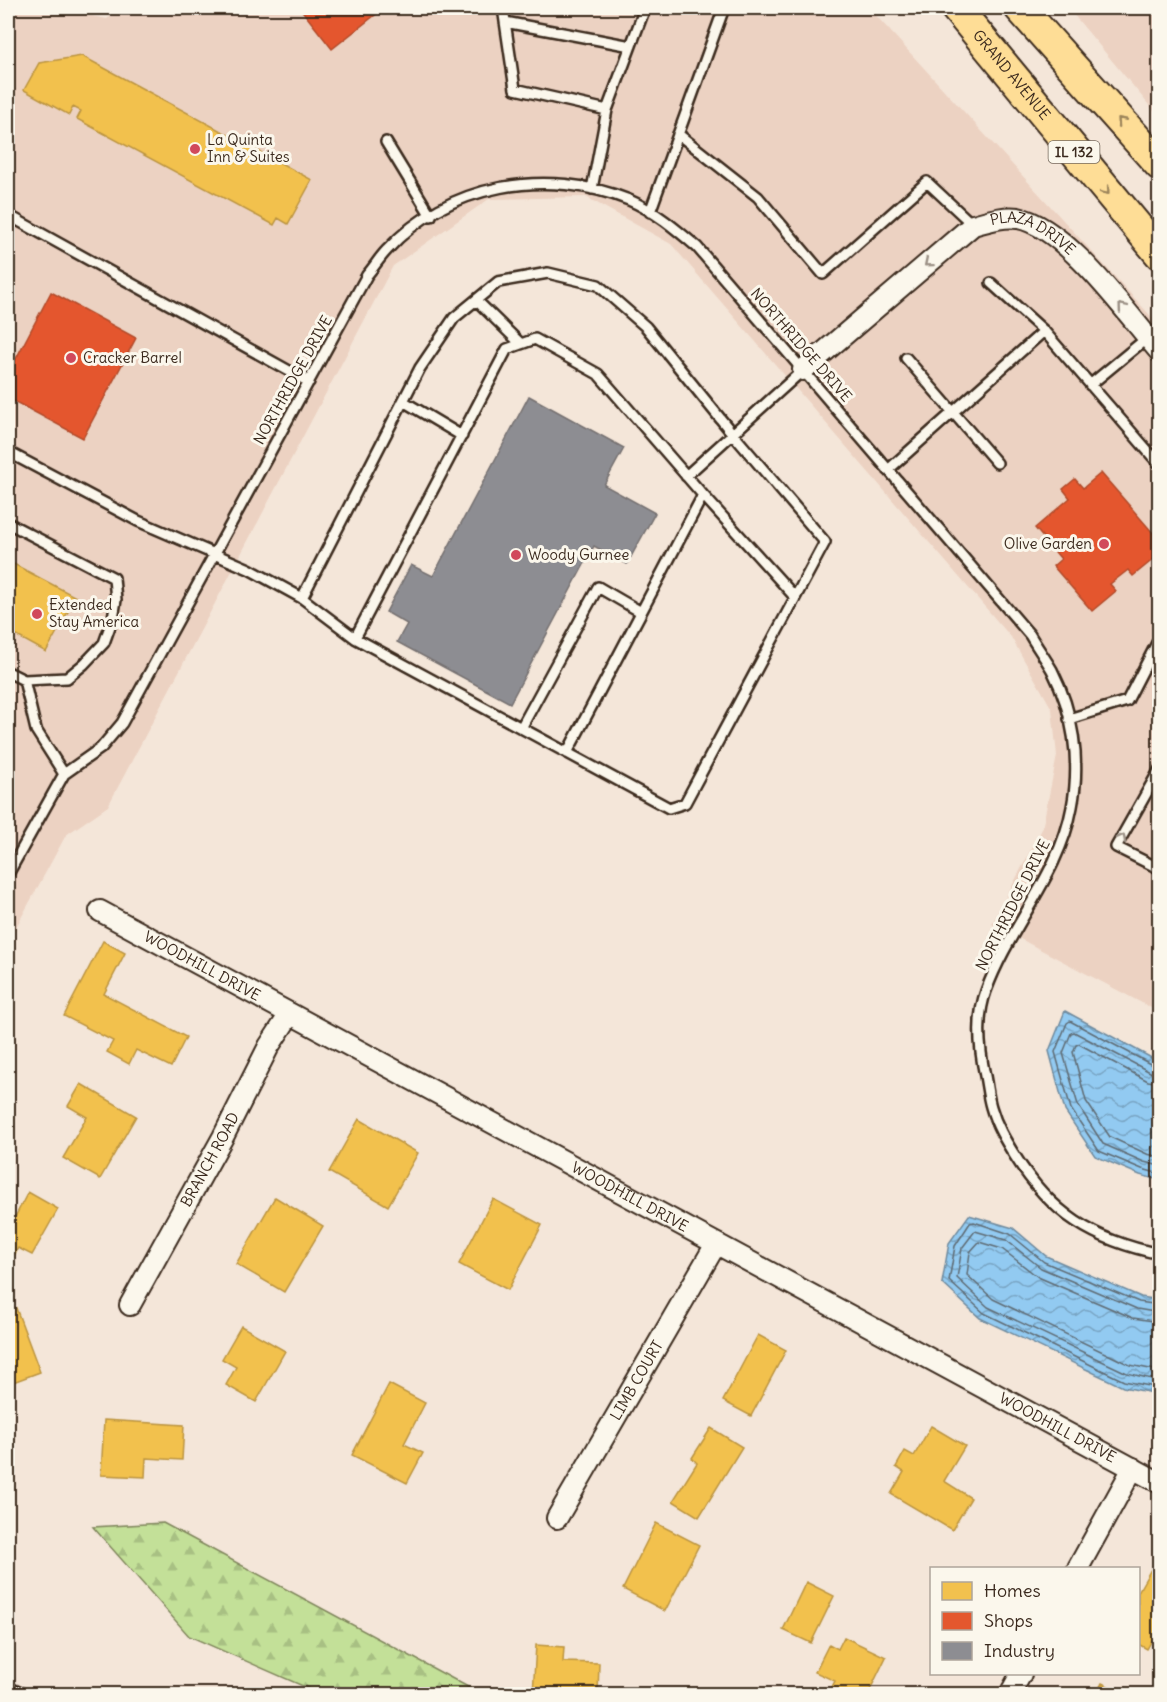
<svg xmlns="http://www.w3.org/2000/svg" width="1167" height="1702" viewBox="0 0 1167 1702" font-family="Delius,sans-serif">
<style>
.built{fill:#ecd2c2}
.forest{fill:url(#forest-firs);stroke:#7f855b;stroke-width:1.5}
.water{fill:url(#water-waves);stroke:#6f8a9d;stroke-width:1.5}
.homes{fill:#f2c14e;stroke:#bb9440;stroke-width:1.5}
.shops{fill:#e4572e;stroke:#b14a29;stroke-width:1.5}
.industry{fill:#8d8d92;stroke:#746f6f;stroke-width:1.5}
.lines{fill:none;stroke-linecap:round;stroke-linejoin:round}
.shore{stroke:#5e6a72;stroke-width:1.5}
.service-casing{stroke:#3b2a1e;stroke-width:14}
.minor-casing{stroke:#3b2a1e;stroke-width:24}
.primary-casing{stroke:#3b2a1e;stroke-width:34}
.service{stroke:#fbf7ec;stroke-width:9}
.minor{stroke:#fbf7ec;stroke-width:20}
.primary{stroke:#fedd96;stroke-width:30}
.oneway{stroke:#9c845a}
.oneway2{stroke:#9b9085}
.poi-dot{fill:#d1495b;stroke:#fbf7ec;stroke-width:2}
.labels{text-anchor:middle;stroke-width:6;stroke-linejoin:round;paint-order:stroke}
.shield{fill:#fbf7ec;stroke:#75685c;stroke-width:1.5}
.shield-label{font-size:14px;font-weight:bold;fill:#3b2a1e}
.street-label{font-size:15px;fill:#3b2a1e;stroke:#fbf7ec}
.poi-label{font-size:15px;fill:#3b2a1e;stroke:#fbf7ec;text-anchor:start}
</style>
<defs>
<pattern id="forest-firs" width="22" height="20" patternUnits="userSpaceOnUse" patternTransform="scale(1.5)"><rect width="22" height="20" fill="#c3e098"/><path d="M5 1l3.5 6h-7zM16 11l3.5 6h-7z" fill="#a8c083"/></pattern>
<pattern id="water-waves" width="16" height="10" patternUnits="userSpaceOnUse" patternTransform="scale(1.5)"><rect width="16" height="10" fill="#92caf1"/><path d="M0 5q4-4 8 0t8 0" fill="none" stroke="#78a4c3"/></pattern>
</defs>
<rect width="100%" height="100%" fill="#f4e6d9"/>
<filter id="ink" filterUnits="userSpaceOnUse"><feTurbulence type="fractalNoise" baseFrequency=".0167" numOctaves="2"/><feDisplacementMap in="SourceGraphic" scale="12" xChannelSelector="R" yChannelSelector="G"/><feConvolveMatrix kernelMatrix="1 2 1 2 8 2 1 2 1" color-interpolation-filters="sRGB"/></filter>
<g filter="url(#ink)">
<path class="built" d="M8 8H52L107 19 122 8H869L1159 325V1012L992 924 1042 829 1057 756 1052 709 1011 637 671 244 586 197 489 199 393 266 108 806 66 835 8 942Z
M1068 8H1159V117Z"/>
<path class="forest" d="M163 1523 481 1694H321L189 1636 93 1527Z"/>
<path class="water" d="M1065 1011 1159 1062V1180L1140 1175 1095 1156 1065 1111 1049 1051Z
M969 1215 1013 1228 1046 1256 1141 1297 1159 1300V1394L1123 1387 980 1318 942 1283 949 1243Z"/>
<path class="homes" d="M82 56 312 180 288 224 278 218 274 225 77 119 81 111 73 107 69 115 24 90 39 63Z
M8 561 76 597 46 652 8 631Z
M103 941 125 953 104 994 186 1037 171 1067 136 1050 129 1064 107 1052 113 1041 64 1016Z
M81 1084 136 1116 100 1179 63 1158 87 1117 68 1106Z
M359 1119 418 1153 388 1206 329 1172Z
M28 1192 58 1209 32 1255 18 1248 8 1267V1213L15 1217Z
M275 1197 323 1226 284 1292 236 1264Z
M493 1199 542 1225 508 1290 459 1264Z
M16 1308 40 1372 8 1384V1311Z
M241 1326 285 1351 256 1402 226 1385 236 1367 222 1359Z
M758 1335 786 1350 751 1416 723 1401Z
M389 1384 425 1403 404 1444 423 1453 407 1483 352 1455Z
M104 1420 184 1425 182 1460 146 1458 145 1477 101 1475Z
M931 1426 965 1446 944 1481 971 1498 952 1530 891 1494 904 1472 896 1467 905 1451 914 1456Z
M711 1428 742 1447 699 1517 673 1501 697 1463 692 1458Z
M656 1523 699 1545 665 1611 623 1589Z
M1158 1557 1160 1626 1147 1649 1138 1644V1592Z
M806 1582 834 1596 811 1643 783 1630Z
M844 1637 886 1657 868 1694H828L835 1681 815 1672 829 1644 838 1649Z
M536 1645 564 1647 563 1662 599 1663 598 1694H533Z
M1102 1683 1123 1694H1096Z"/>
<path class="shops" d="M300 8H384L332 49Z
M51 292 136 338 83 438 8 398V374Z
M1101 473 1160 541V554L1133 576 1128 570 1110 584 1116 591 1092 611 1053 566 1061 559 1035 528 1070 498 1063 489 1075 479 1083 488Z"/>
<path class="industry" d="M529 396 624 448 604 485 655 513 627 564 594 546 510 703 397 642 407 624 386 612 411 565 433 576Z"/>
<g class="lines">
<path class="shore" d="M1160 1067 1154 1066 1070 1021 1067 1023 1055 1052 1071 1109 1099 1151 1142 1169 1160 1174
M1160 1074 1152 1073 1074 1032 1071 1033 1063 1053 1078 1105 1103 1144 1144 1162 1160 1166
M1160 1083 1148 1081 1079 1044 1076 1045 1073 1052 1086 1101 1110 1137 1147 1154 1160 1157
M1160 1305 1139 1302 1044 1262 1010 1234 974 1222 970 1223 955 1246 949 1281 984 1313 1124 1381 1160 1388
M1160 1313 1137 1309 1041 1268 1006 1240 975 1231 962 1248 957 1278 988 1307 1127 1373 1160 1381
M1160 1322 1133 1318 1038 1277 1002 1249 979 1242 970 1252 967 1275 993 1299 1130 1365 1160 1371"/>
<g class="service-casing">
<path id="service" d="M503 8 515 89 607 110
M505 22 631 46
M678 134 758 197 823 274 927 182 973 225
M386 142 431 216
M592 189 607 110 645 8
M650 212 724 8
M8 215 309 382
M991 283 1044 331 1160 465
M476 300 521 344
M906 358 997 463
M1090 385 1147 338
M403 401 462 436
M8 452 138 521 249 569 302 598 355 638 669 808 685 803 825 542 732 433 646 327 598 285 548 273 498 282 454 318 420 368 302 598
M888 470 1044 331
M686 476 803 370
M8 523 114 578 116 600 113 618 104 643 84 664 67 678 24 680 8 672
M355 638 507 349 535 339 598 374 703 495 795 597
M24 680 36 730 64 774
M1069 719 1127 701 1160 637
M521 728 598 587 641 612
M567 753 703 495
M1160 769 1116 847 1160 869
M8 874 64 774 101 748 122 723 367 275C374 267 380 257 387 250 448 183 548 167 629 200 655 211 676 229 697 247L1030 635C1037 647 1045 658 1052 670 1073 711 1081 761 1072 807 1060 874 1009 927 986 991 976 1018 979 1048 985 1076 987 1086 988 1097 991 1107 996 1125 1005 1140 1015 1156 1051 1214 1093 1240 1160 1254
M8 1687 23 1694"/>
</g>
<g class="minor-casing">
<g id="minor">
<path id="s1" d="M803 370 973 225C988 221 1003 216 1018 218 1066 227 1128 315 1160 352"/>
<path id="s2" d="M100 911 1160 1483"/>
<path id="s3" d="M130 1305 223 1137 269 1046 290 1014"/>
<path id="s4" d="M557 1518 716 1244"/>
<path d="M1078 1568 1133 1468"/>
<path d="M1010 1694 1021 1674"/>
</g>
</g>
<g class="primary-casing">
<g id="primary">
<path id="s5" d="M956 8 1160 254"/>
<path d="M1020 8 1160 165"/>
</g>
</g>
<use href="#service" class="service"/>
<use href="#minor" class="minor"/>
<use href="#primary" class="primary"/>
</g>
<defs><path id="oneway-chevron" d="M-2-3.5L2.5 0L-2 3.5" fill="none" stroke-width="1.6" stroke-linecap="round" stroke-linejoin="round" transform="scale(1.5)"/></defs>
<g class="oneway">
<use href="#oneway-chevron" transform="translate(1121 121) rotate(-132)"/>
<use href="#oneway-chevron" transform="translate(1106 191) rotate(50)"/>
</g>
<g class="oneway2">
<use href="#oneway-chevron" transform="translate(928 263) rotate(140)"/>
<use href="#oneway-chevron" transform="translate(1122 307) rotate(-130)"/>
<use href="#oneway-chevron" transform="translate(1122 838) rotate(-62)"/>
</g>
</g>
<g class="poi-dot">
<circle cx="195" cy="149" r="6"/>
<circle cx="71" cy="358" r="6"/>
<circle cx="1104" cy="544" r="6"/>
<circle cx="516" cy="555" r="6"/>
<circle cx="37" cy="614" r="6"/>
</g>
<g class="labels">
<rect class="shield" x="1048.5" y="141" width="51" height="22" rx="4.5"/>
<g class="shield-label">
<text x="1074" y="157">IL 132</text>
</g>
<g class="street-label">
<text dy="5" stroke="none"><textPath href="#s5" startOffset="87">GRAND AVENUE</textPath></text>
<text dy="5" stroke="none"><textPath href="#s1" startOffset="288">PLAZA DRIVE</textPath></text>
<text transform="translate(801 345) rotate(49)" y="5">NORTHRIDGE DRIVE</text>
<text transform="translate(293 380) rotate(-61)" y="5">NORTHRIDGE DRIVE</text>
<text transform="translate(1013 905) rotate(-63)" y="5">NORTHRIDGE DRIVE</text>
<text dy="5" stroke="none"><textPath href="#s2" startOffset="116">WOODHILL DRIVE</textPath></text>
<text dy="5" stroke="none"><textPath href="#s3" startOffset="166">BRANCH ROAD</textPath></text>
<text dy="5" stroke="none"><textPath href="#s2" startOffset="602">WOODHILL DRIVE</textPath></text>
<text dy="5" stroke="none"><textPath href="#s4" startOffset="159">LIMB COURT</textPath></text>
<text dy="5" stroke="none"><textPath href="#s2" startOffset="1088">WOODHILL DRIVE</textPath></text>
</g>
<g class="poi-label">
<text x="207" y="145">La Quinta<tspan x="207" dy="17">Inn &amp; Suites</tspan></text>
<text x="83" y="363">Cracker Barrel</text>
<text x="1092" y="549" text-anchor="end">Olive Garden</text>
<text x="528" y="560">Woody Gurnee</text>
<text x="49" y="610">Extended<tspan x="49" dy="17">Stay America</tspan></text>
</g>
</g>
<rect width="1167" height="1702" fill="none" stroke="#fbf7ec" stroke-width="30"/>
<rect x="15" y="15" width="1137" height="1672" fill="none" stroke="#3b2a1e" stroke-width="2" filter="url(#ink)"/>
<rect x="930" y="1567" width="210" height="108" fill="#fbf7ec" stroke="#aea59a" stroke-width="1.5"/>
<rect x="942" y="1582" width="30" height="18" fill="#f2c14e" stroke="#aea59a" stroke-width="1.5"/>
<text x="984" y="1597" font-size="18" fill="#3b2a1e">Homes</text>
<rect x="942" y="1612" width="30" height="18" fill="#e4572e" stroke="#aea59a" stroke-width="1.5"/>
<text x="984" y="1627" font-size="18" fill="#3b2a1e">Shops</text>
<rect x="942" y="1642" width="30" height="18" fill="#8d8d92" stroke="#aea59a" stroke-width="1.5"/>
<text x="984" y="1657" font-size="18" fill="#3b2a1e">Industry</text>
</svg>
